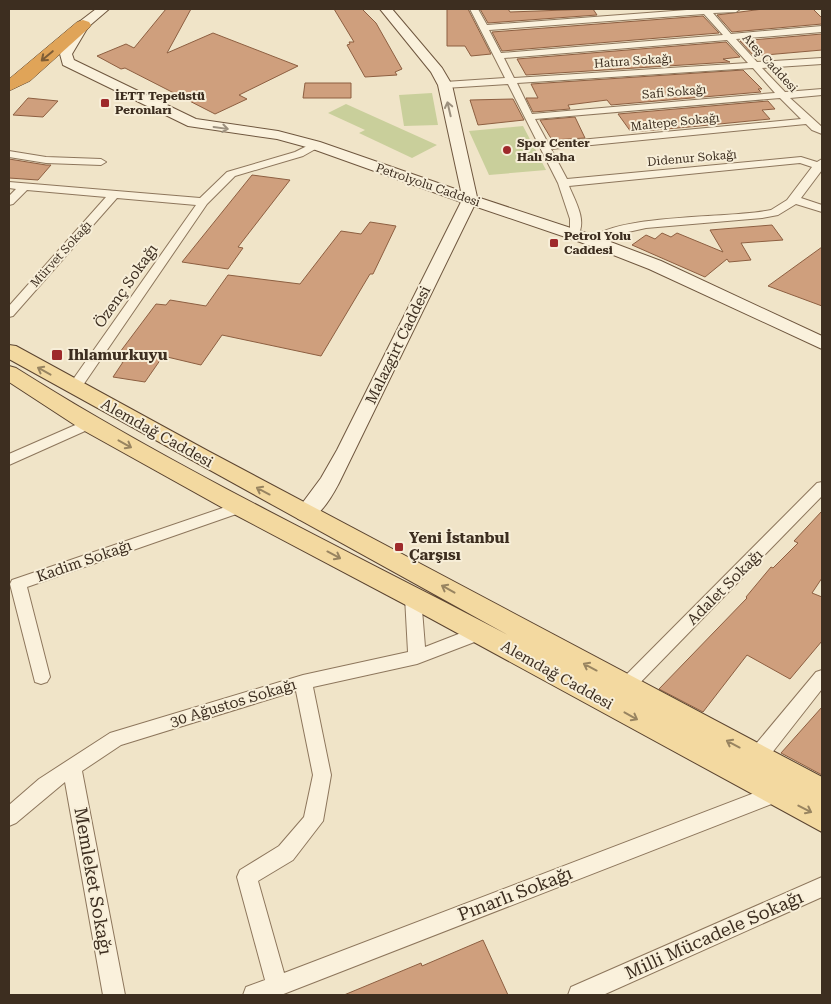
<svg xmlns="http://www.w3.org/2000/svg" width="831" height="1004" viewBox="0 0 831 1004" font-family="'Roboto Serif',serif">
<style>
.green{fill:#c9cf9b}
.building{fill:#cf9f7d;stroke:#8d5f41}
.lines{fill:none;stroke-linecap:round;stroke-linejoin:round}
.street-casing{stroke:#8d765c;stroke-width:2}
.secondary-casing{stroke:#6f573f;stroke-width:2}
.primary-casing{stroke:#5b4430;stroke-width:2}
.highway-casing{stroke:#5b4430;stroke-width:1}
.street{fill:#faf1dc;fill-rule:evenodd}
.secondary{fill:#faf1dc;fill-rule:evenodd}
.primary{fill:#f3d9a0;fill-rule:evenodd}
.highway{fill:#e0a458;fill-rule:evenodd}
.oneway{stroke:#7e5d36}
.oneway2{stroke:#9c907e}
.oneway3{stroke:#988460}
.poi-dot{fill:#9e2a2b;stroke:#f7eed8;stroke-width:2}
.labels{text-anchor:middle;stroke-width:4;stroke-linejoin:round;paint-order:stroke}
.far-street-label{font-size:12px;fill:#3d2e20;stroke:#f7eed8}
.far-poi-label{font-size:12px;font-weight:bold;fill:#3d2e20;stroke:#f7eed8;text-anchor:start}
.street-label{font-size:15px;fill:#3d2e20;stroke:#f7eed8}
.poi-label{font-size:15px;font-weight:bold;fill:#3d2e20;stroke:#f7eed8;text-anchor:start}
.near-street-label{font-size:18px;fill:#3d2e20;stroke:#f7eed8}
</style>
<rect width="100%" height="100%" fill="#f0e4c8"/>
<path class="green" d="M432 93 438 125 404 126 399 95Z
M346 104 437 145 412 158 359 133 365 130 328 113Z
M523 126 546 170 489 175 469 131Z"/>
<path class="building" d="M166 9H191L167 53 213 33 298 66 239 95 247 99 215 114 125 68 121 69 97 56 126 44 134 48Z
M334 9H362L376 23 402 69 395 72 397 75 365 77 347 45 350 44 349 42H354Z
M447 9H468L491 54 471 56 465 46H447Z
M480 9H508L510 12 593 9 597 15 488 23Z
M763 9H813L822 18V24L732 32 717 15Z
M703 16 719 33 502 51 492 32Z
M822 34V50L754 56 740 41Z
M726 42 740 57 723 59 730 62 526 75 517 59Z
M743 70 762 89H758L761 92 611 105 607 100 568 105 570 109 533 112 526 98H538L531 84Z
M305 83H351V98H303Z
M28 98 58 101 43 117 13 115Z
M513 99 524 120 478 125 470 100Z
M768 101 775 109 762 110 770 119 689 127 631 132 618 114Z
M575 117 585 138 552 140 540 120Z
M9 159 46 165H51L38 180 9 178Z
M252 175 290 180 238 247 243 248 228 269 182 262Z
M370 222 396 226 373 274H370L321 356 222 335 201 365 163 356 145 382 113 377 123 362 114 360 156 304 166 305 170 300 206 306 228 275 300 284 341 231 361 234Z
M772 225 783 240 741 243 751 260 729 262 727 259 705 277 632 245 646 235 655 239 662 233 671 237 677 233 723 252 710 230Z
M822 247V306L768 286Z
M822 511V578L812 593 822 597V641L790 679 747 655 703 712 659 689 747 598 746 597 771 567 773 568 798 543 794 541Z
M822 707V775L781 753Z
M483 940 508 995H344L421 963 422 966Z"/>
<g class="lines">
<g class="street-casing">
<path id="street" d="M470 9H478L487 25 700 9H740L736 12 713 13 731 34 822 26V32L736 39 757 62 822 58V64L762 68 785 92 822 89V95L790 98 822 127V134L812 130 806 124 551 149 567 179 801 157 817 162 822 159V170L801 198 822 205V212L796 204 778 215 762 218 646 228 619 234 594 244 588 241C614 213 731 219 771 210L787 200 812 167 800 163 569 186C575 201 587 220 578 235H570V219L558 183 508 84 445 88 440 85 445 82 505 78ZM704 14 723 35 501 53 489 30ZM727 40 748 63 514 78 504 58ZM753 68 775 93 532 114 517 83ZM780 98 801 119 548 143 535 119Z
M315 142 320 145 319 147 303 156 235 176 207 204 79 391 74 392 67 388 196 205 117 198 13 316 9 317V306L106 197 27 190 13 204 9 205V196L16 189 9 188V182L200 198 227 172 295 152Z
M9 151 46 157 101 159 106 162 101 165 46 163 9 157Z
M89 419 96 424 94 427 9 465V454Z
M822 482V496L632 691 626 693 620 691 617 686 620 681 817 483Z
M240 502 245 503 248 507 245 511 27 587 50 677 47 682 41 684 35 682 10 584 12 580Z
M413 591 419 593 421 597 425 647 479 626 485 628 487 633 485 638 417 664 313 687 331 775 323 821 293 860 258 881 284 973 775 785 782 788 784 794 782 800 281 995H243L246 987 265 980 237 877 240 870 279 846 304 817 313 775 296 691 121 745 82 771 125 995H103L65 782 16 823 9 826V805L39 779 110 733 303 675 408 652 405 597 407 593Z
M822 670V689L764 763 757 765 750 763 748 757 750 751 816 672Z
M822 877V897L603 995H568L571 987Z"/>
</g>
<g class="secondary-casing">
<path id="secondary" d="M96 9H109L88 27 72 54 74 60 196 119 278 131 320 142 461 191 438 85 431 72 380 9H392L442 68 452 85 477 197 592 235 661 261 822 336V349L649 269 580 242 474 206 339 483C331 498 317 524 298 519L295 513 321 478 337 450 461 202 310 148 277 139 188 126 63 65 60 54 79 22Z"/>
</g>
<g class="primary-casing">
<path id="primary" d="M9 345 16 346 208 451 822 777V832L404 604 232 513 81 429 9 382V366L16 368C174 468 343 548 508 635L9 359Z"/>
</g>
<g class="highway-casing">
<path id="highway" d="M83 20 89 22 91 25 89 28 30 81 9 91V79L77 22Z"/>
</g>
<use href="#street" class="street"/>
<use href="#secondary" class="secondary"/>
<use href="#primary" class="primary"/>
<use href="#highway" class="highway"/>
</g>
<defs><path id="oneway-shaft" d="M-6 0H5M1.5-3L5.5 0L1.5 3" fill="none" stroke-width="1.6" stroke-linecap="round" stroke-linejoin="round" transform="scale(1.25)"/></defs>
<use class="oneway" href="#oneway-shaft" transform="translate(47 56) rotate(140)"/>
<g class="oneway2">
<use href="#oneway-shaft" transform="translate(449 109) rotate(-103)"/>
<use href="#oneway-shaft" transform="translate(221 128) rotate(8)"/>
</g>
<g class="oneway3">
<use href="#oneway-shaft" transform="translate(44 371) rotate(-151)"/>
<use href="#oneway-shaft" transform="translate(125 444) rotate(29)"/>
<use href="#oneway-shaft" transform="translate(263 491) rotate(-152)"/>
<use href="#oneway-shaft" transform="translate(334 555) rotate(28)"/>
<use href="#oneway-shaft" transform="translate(448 589) rotate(-151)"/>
<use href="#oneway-shaft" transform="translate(590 667) rotate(-152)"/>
<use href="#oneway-shaft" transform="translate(631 716) rotate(29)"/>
<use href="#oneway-shaft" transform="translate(733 744) rotate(-152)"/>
<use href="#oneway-shaft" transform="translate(805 809) rotate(27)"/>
</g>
<g class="poi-dot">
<rect x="100" y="98" width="10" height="10" rx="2.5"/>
<circle cx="507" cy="150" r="5"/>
<rect x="549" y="238" width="10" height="10" rx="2.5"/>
<rect x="51" y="349" width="12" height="12" rx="2.5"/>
<rect x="394" y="542" width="10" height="10" rx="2.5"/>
</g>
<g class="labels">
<g class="far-street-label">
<text transform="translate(633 61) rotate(-4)" y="4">Hatıra Sokağı</text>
<text transform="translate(770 63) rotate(47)" y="4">Ateş Caddesi</text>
<text transform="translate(674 92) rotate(-5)" y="4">Safi Sokağı</text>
<text transform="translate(675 122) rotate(-6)" y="4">Maltepe Sokağı</text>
<text transform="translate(692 158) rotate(-5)" y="4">Didenur Sokağı</text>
<text transform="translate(428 185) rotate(19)" y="4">Petrolyolu Caddesi</text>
<text transform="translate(61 254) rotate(-48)" y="4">Mürvet Sokağı</text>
</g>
<g class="far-poi-label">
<text x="115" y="100">İETT Tepeüstü<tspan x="115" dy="14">Peronları</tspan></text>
<text x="517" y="147">Spor Center<tspan x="517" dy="14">Halı Saha</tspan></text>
<text x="564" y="240">Petrol Yolu<tspan x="564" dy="14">Caddesi</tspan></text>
</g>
<g class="street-label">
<text transform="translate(126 286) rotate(-55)" y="5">Özenç Sokağı</text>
<text transform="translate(398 345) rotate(-64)" y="5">Malazgirt Caddesi</text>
<text transform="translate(157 433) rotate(29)" y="5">Alemdağ Caddesi</text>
<text transform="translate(84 561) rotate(-19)" y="5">Kadim Sokağı</text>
<text transform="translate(725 587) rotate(-45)" y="5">Adalet Sokağı</text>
<text transform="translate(557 675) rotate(29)" y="5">Alemdağ Caddesi</text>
<text transform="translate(233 703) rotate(-17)" y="5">30 Ağustos Sokağı</text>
</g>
<g class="poi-label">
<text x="68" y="360">Ihlamurkuyu</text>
<text x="409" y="543">Yeni İstanbul<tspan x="409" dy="17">Çarşısı</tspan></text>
</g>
<g class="near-street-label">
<text transform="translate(93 881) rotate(80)" y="6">Memleket Sokağı</text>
<text transform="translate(515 894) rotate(-21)" y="6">Pınarlı Sokağı</text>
<text transform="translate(714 935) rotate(-24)" y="6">Milli Mücadele Sokağı</text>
</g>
</g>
<rect width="831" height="1004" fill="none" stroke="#3d2e20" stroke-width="20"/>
</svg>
